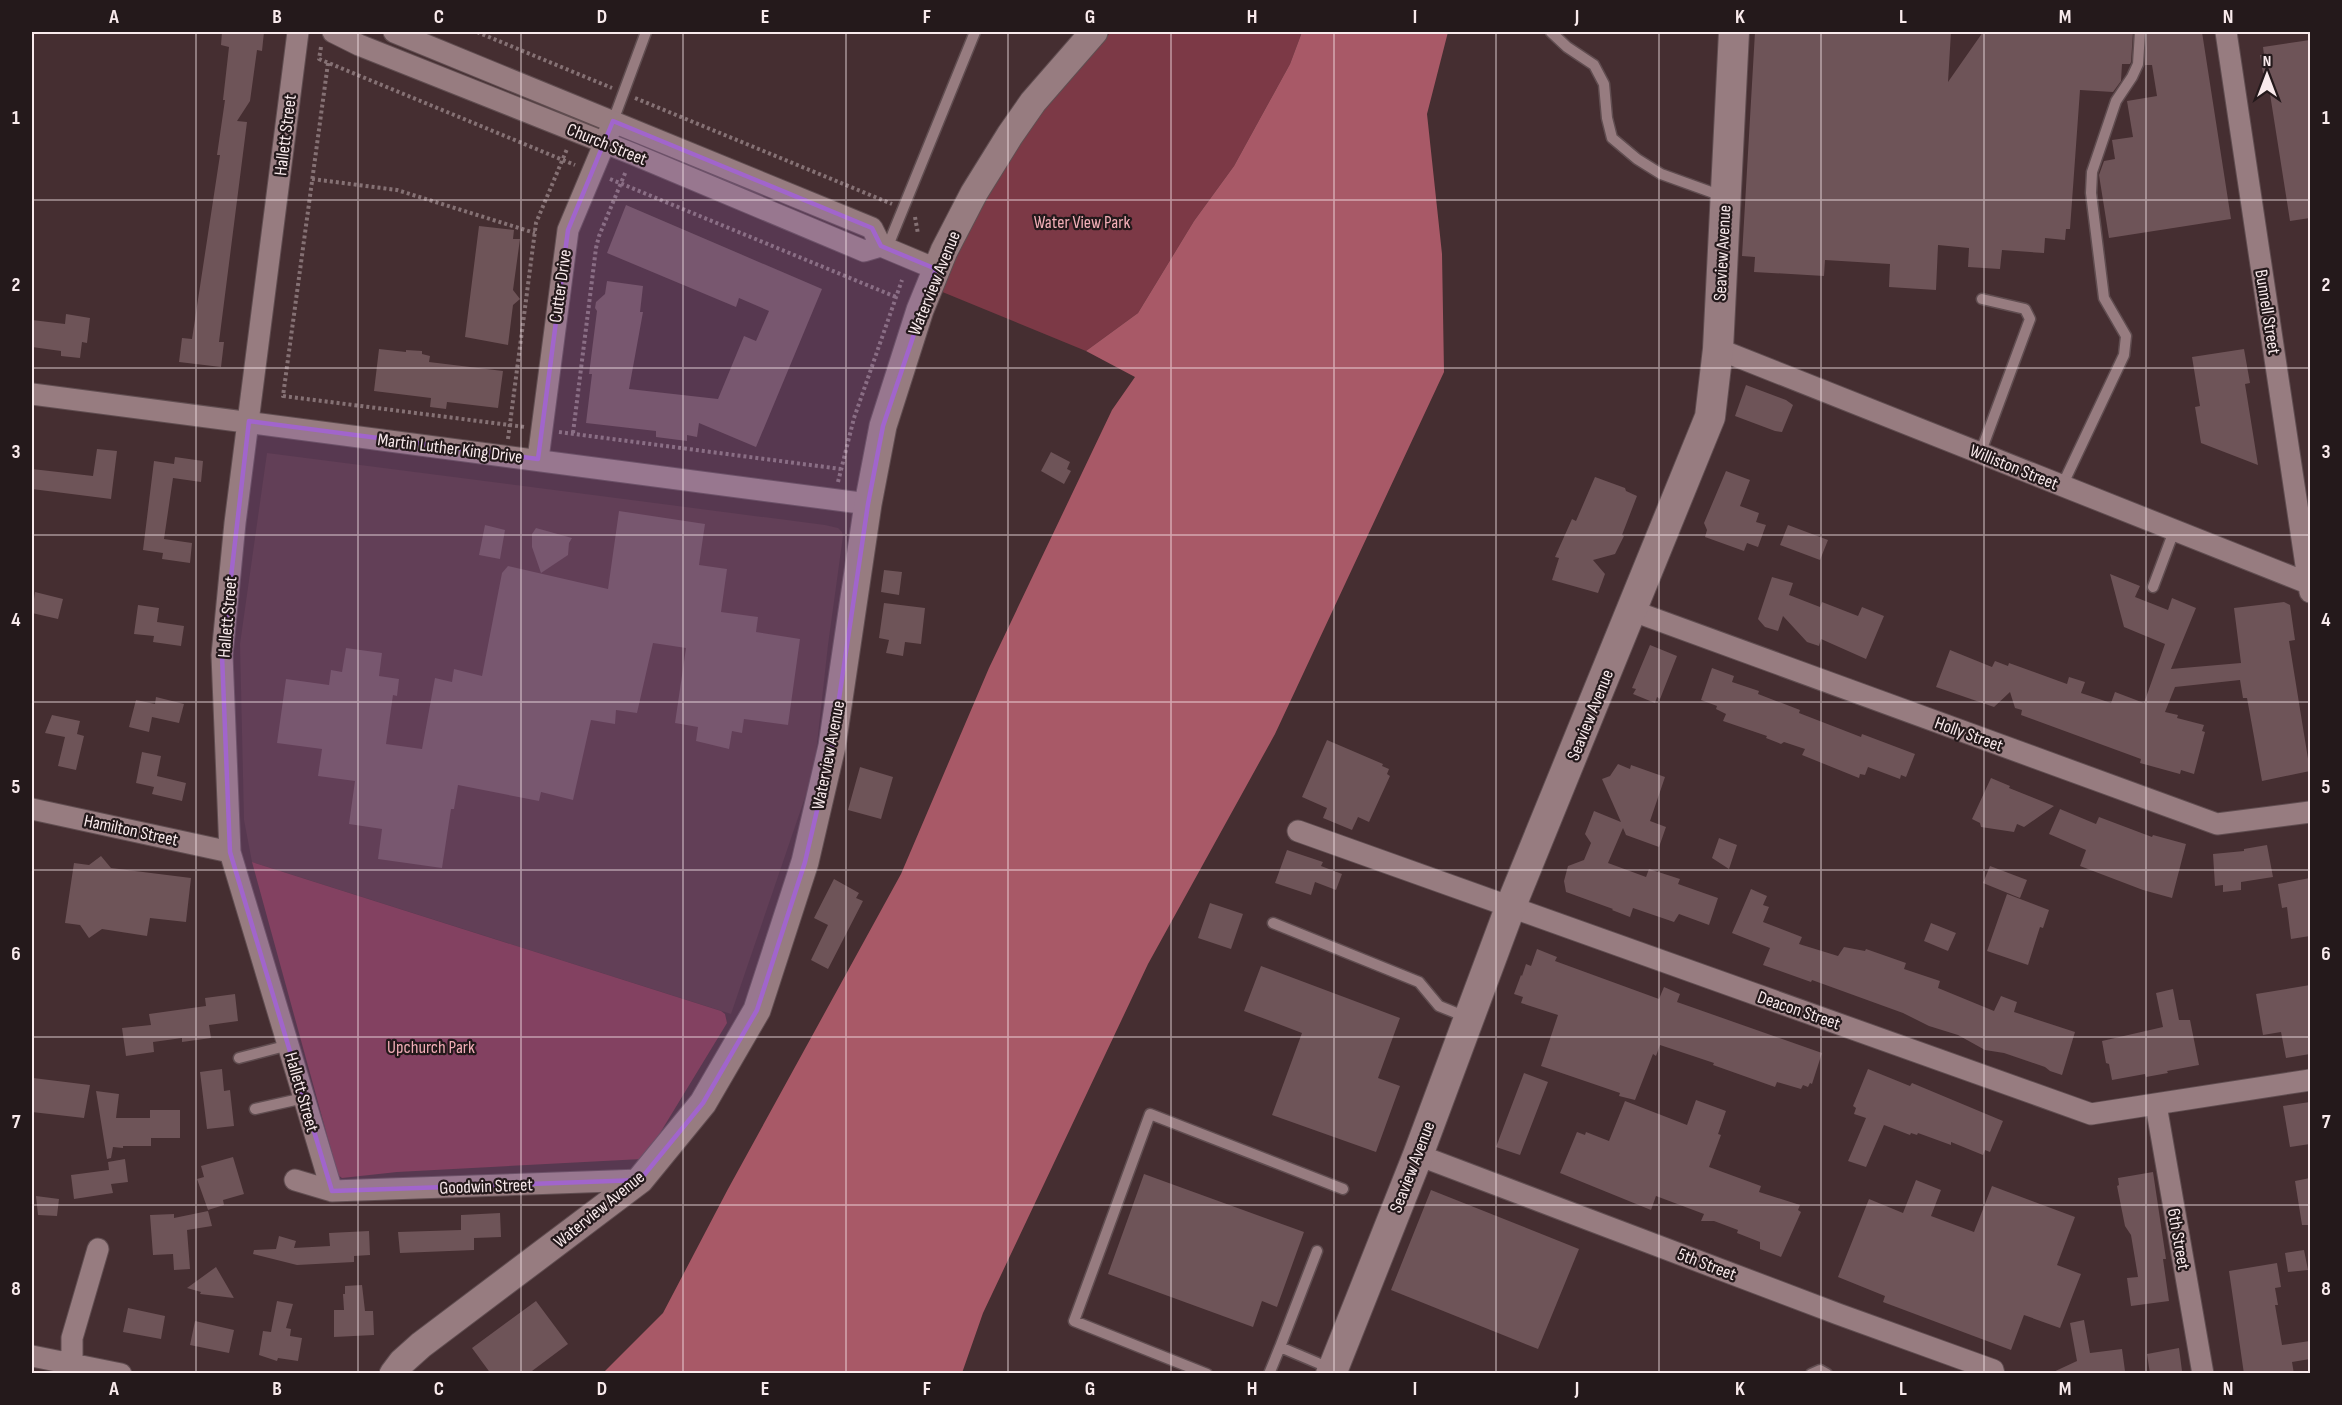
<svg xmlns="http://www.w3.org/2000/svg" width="2342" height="1405" viewBox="0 0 2342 1405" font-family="'Sofia Sans Condensed',sans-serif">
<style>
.built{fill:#53363a}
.green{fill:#7c3946}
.water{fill:#a85967}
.building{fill:#6e5458}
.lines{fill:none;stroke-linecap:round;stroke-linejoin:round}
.service-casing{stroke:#604d50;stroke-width:13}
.minor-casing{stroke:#604d50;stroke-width:23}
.tertiary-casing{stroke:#604d50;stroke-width:29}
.secondary-casing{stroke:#604d50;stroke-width:32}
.path{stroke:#857174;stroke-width:4;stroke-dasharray:3 3;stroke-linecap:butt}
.service{stroke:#977c80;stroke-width:10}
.minor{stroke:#977c80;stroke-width:21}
.tertiary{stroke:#977c80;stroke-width:27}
.secondary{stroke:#977c80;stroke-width:30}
.marked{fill:#a165cc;fill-opacity:0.2;stroke:#a165cc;stroke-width:4.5;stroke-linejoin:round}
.grid{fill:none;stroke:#f9eaec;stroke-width:1.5;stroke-opacity:0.55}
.labels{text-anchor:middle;stroke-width:4.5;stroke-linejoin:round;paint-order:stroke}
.street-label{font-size:18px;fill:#f9eaec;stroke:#24191b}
.park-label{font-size:18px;fill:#f2aeb7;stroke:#24191b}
.neatline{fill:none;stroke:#f9eaec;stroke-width:2}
.grid-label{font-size:20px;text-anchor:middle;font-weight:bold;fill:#f9eaec}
</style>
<rect width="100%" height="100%" fill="#452e31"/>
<path class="built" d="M267 453 825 525 838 528 842 532 843 536 828 645 814 771 731 1014 252 862 244 820 240 644Z"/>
<path class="green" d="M1111 32H1302L1290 64 1234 166 1194 221 1138 313 1086 351 940 291C982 194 1037 107 1111 32Z
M252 862 721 1011 725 1014 727 1023 646 1156 642 1159 397 1172 342 1178 338 1175Z"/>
<path class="water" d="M1302 32H1448L1427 114 1442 254 1444 372 1275 734 1148 964 983 1313 962 1373H603L663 1313 728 1189 901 874 989 668 1112 410 1135 377 1086 351 1138 313 1194 221 1234 166 1290 64Z"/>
<path class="building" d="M222 32H264L262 51 257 50 250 101 237 121 247 122 219 342H224L221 367 179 362 182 338 192 339 220 155H217L225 100H223L229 47 221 45Z
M1755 32H1951L1948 82 1983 32H2133L2131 62 2130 64H2122L2121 81 2113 92 2080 90 2070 229H2066L2065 240 2045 238 2044 253 2002 250 2000 269 1968 267 1969 248 1938 245 1936 290 1889 287 1890 264 1825 260 1824 276 1754 272 1755 257 1742 256Z
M2147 32H2202L2231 219 2109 238 2099 175 2104 161 2115 159 2112 140 2133 137 2127 101 2157 96 2152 65H2145Z
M2310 40V218L2290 221 2267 75 2263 73 2260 55H2264L2263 47Z
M626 205 822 289 756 447 699 423 697 437 687 435V441L656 437V431L586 423 592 374H589L597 311 595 308 596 302 605 294 607 281 643 286 640 312H643L629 389 718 399 744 336 756 341 769 311 739 298 736 307 607 253Z
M479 226 514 230 513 239H520L513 290 520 299 513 305 508 345 465 337Z
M66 314 90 318 87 343 82 342 80 358 61 356V351L32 347V320L65 324Z
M379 349 406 352V350L422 351V354L430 356 429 362 503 371 498 408 447 402 446 409 430 407 431 398 374 391Z
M2244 349 2250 383 2245 384 2258 465 2201 443 2195 407 2200 406 2192 357Z
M1746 385 1786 400 1793 405 1782 432 1775 431 1735 416Z
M97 449 117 451 111 499 32 489V469L93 476Z
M1051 452 1070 462 1067 469 1071 471 1064 484 1041 471Z
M175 457 203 461 201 482 173 478 164 539 192 543 190 563 162 559 163 553 143 550 154 461 174 464Z
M1726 471 1750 480 1740 506 1759 513 1756 522 1766 525 1758 547 1747 543 1744 551 1705 537 1707 530 1704 523Z
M1595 477 1625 488 1626 491 1637 496 1622 535 1624 536 1615 554 1593 560 1605 574 1598 593 1552 580 1559 558 1555 557 1572 519 1576 521Z
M619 511 705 524 699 565 727 569 721 612 758 617 756 632 800 639 788 725 744 719 742 733 732 731 729 749 696 741 698 727 675 723 686 648 653 643 637 713 616 710 615 724 591 720 573 800 541 792 539 801 458 785 454 809H451L442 868 378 859 382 829 349 824 355 781 318 776 322 749 277 743 286 679 329 685 331 670 342 672 346 648 382 653 379 676 399 679 397 696 393 695 386 744 422 749 435 678 452 682 454 669 482 676 502 573 508 566 608 589Z
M485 525 505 530 500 559 479 555Z
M1788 525 1828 540 1820 560 1780 545Z
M536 528 572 538 569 543 568 555 541 573 532 547V534Z
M884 570 902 572 899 595 881 592Z
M2110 574 2140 586 2135 597 2168 610 2172 598 2196 608 2171 669 2241 663 2234 608 2284 602 2290 605 2295 640 2289 641 2310 771 2262 781 2247 698H2243L2240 680 2175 687 2165 712 2178 715 2177 718 2204 725 2202 731 2205 732 2194 774 2181 770 2180 774 2140 763 2141 759 2021 715 2022 710 2015 708 2010 692 1994 707 1936 687 1950 650 1992 667 1995 661 2008 666 2009 663 2067 684 2069 677 2085 682 2081 693 2111 703 2115 692 2144 703 2165 644 2124 627Z
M1772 577 1793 583 1789 595 1820 607 1822 602 1858 616 1862 607 1884 616 1866 659 1821 639 1819 646 1807 642 1783 616 1778 631 1765 627 1758 619Z
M35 592 63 599 58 619 32 613Z
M884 603 925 608 921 644 905 642 903 656 886 653 889 640 879 638Z
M138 605 159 608 157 622 184 626 181 646 153 642 154 636 134 634Z
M1650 645 1677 656 1660 699 1657 697 1655 703 1633 694 1636 689 1632 688Z
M1712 668 1734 676 1732 682 1759 691 1758 694 1800 710 1799 713 1861 737 1862 734 1915 754 1906 777 1901 775 1900 779 1868 767 1865 775 1860 774 1859 778 1802 755 1805 749 1784 742 1781 744 1766 738 1767 736 1723 721 1726 714 1716 709 1717 706 1701 700Z
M156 697 184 704 179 723 152 717 149 732 129 727 136 700 155 704Z
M52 715 80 721 77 734 84 736 76 770 58 766 65 737 45 733Z
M1327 740 1383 764 1382 766 1389 769 1387 774 1390 776 1369 822 1358 817 1352 830 1323 818 1327 808 1302 797Z
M142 752 161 756 157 776 186 783 182 801 152 794 154 787 136 783Z
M1618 764 1630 769 1631 765 1665 777 1650 821 1666 827 1659 847 1626 835 1623 828 1608 863 1646 877 1649 869 1680 879 1678 884 1718 898 1709 925 1679 914 1674 922 1633 908 1630 917 1612 910 1613 909 1566 892 1564 881 1568 866 1584 860 1591 843 1585 834 1594 811 1621 822 1602 779 1610 776Z
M860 767 893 777 881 819 848 810Z
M1991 778 2010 786 2009 788 2054 806 2024 827 2017 824 2014 832 1981 827 1980 823 1972 819Z
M2060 809 2096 824 2099 817 2152 837 2153 835 2186 844 2172 898 2143 890 2080 866 2086 850 2049 834Z
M1719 838 1737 845 1729 869 1712 858Z
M2267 845 2273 877 2241 882V890L2223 892V885L2215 886 2213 854 2244 851V849Z
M1287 850 1323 862 1321 866 1342 874 1336 890 1315 882 1311 895 1275 883Z
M101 856 111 868 191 878 186 922 150 918 147 936 102 929 89 938 80 925 65 923 74 863 89 865Z
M1990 866 2027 880 2020 898 1983 883Z
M2310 878V936L2291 939 2287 907 2282 908 2278 884Z
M834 879 859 893 856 898 863 901 828 969 811 960 828 925 814 918Z
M1751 889 1767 896 1763 905 1769 907 1763 922 1802 937 1799 944 1838 956 1844 947 1865 951 1866 949 1906 963 1904 969 1940 981 1938 988 1994 1011 2001 996 2017 1002 2014 1012 2075 1032 2062 1075 2050 1071 2045 1067 2004 1053 1985 1050 1958 1035 1929 1026 1903 1013 1812 980 1811 982 1763 965 1770 948 1732 933Z
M2007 894 2049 910 2043 928 2040 927 2028 965 1987 951Z
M1210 903 1243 914 1231 949 1198 938Z
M1931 923 1956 933 1948 951 1924 941Z
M1537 949 1557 957 1555 961 1659 999 1664 987 1680 994 1677 1002 1822 1053 1812 1084 1810 1083 1808 1087 1803 1085 1801 1089 1777 1082 1775 1087 1713 1065 1714 1063 1660 1045 1656 1056 1653 1054 1635 1100 1619 1096 1620 1093 1541 1066 1558 1015 1521 1003 1523 997 1514 994 1521 975 1522 976 1526 964 1531 966Z
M1261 966 1400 1018 1378 1078 1400 1086 1376 1152 1272 1115 1302 1033 1244 1011Z
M2310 985V1054L2286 1058 2281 1032 2263 1035 2256 994Z
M2173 989 2179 1020H2190L2199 1065 2167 1071 2168 1073 2146 1077 2145 1074 2112 1080 2109 1064 2106 1063 2102 1041 2163 1027 2156 993Z
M235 994 238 1021 209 1025 211 1038 182 1042V1038L153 1042 154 1052 126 1056 122 1028 151 1025 149 1014 206 1006 205 998Z
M222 1069 224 1091 230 1090 234 1126 207 1129 200 1072Z
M1868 1069 1910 1086 1912 1083 2003 1121 1990 1152 1985 1150 1983 1155 1951 1142V1145L1918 1133 1917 1135 1911 1133 1910 1135 1884 1125 1866 1167 1848 1161 1866 1118 1854 1114 1856 1108 1853 1106Z
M1524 1073 1548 1082 1520 1155 1496 1147Z
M33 1078 90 1085 84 1118 32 1112Z
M96 1091 119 1094 116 1118H150V1110H180V1138H151V1146H123V1148L113 1147 111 1158 107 1159Z
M1696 1100 1726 1111 1718 1134 1721 1135 1709 1167 1761 1186 1759 1192 1800 1205 1798 1210 1801 1212 1781 1257 1760 1249V1242L1737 1233 1738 1230 1714 1221H1701L1704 1214 1656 1196 1651 1210 1560 1173 1577 1132 1585 1135 1586 1132 1609 1141 1625 1101 1687 1125Z
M2310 1102V1144L2290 1147 2283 1106Z
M233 1157 244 1194 223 1200 224 1205 208 1210 197 1179 204 1177 201 1166Z
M125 1159 128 1182 111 1184 113 1193 74 1199 71 1175 109 1170 108 1162Z
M2153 1172 2166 1259H2163L2169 1301 2131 1306 2127 1278 2138 1277 2131 1235 2125 1226 2117 1186 2119 1185 2118 1178Z
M1144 1174 1304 1232 1277 1307 1262 1301 1253 1327 1108 1274Z
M2310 1178V1225H2302L2295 1181Z
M1916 1180 1941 1190 1931 1216 1974 1232 1992 1186 2075 1217 2057 1265 2081 1274 2060 1328 2024 1315 2011 1350 1883 1302 1885 1296 1838 1277 1869 1199 1903 1213Z
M1431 1190 1579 1249 1538 1349 1391 1290Z
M36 1196 59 1199 57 1216 38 1215Z
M208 1211 212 1226 187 1230 190 1269 174 1270 173 1254 153 1255 150 1215 174 1214V1218Z
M500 1213 501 1237 474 1238V1250L400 1253 398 1232 461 1230V1215Z
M369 1231 370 1255 354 1256V1262L297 1265 253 1254 254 1250 276 1249 279 1236 296 1241 294 1248 330 1246 329 1233Z
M2304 1250 2308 1270 2288 1272 2285 1253Z
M2277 1263 2281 1287 2275 1288 2278 1305H2275L2282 1345 2310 1341V1359L2292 1362 2294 1374H2244L2229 1271Z
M216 1267 234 1298 200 1294 201 1292 187 1288Z
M362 1285 365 1311H373L374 1335 334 1337V1310H344L343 1294H345V1286Z
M277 1301 293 1304 286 1328 291 1329 290 1336 302 1338 298 1361 278 1358 277 1361 259 1355 263 1331 271 1332Z
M536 1301 568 1344 528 1374H491L472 1348Z
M128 1308 165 1316 161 1339 123 1332Z
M2084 1320 2090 1353 2122 1349 2125 1371 2110 1374H2049L2077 1361 2070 1323Z
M195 1321 234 1330 229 1353 190 1345Z
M2179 1348 2182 1371 2150 1374 2147 1354Z"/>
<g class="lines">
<g class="service-casing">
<path id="service" d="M1551 32 1567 47 1594 65 1604 84 1607 118 1612 138 1637 159 1661 174 1722 196
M613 121 646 32
M887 248 975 32
M1980 454 2030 319 2025 309 1982 299
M2062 486 2124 355 2126 336 2104 298 2091 193 2092 172 2116 101 2132 77 2138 64 2140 32
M2153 587 2174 531
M1273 923 1419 982 1439 1006 1466 1017
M239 1058 289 1045
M255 1109 304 1098
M1280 1347 1317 1251
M1207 1374 1074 1321 1150 1114 1343 1189
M1269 1374 1280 1347 1332 1369
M1811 1374 1820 1370 1827 1374"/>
</g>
<g class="minor-casing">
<path id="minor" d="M298 32 235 523 222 655 230 852 332 1191
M333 32 359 45 633 154 864 251 881 246 936 269
M394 32 872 228 881 246
M2226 32 2310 592
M1718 349 2310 584
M32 394 868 504
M538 459 568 230 610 130
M1633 611 2217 824 2310 812
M32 809 230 852
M1298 831 2091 1114 2310 1080
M2156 1105 2203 1374
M1418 1155 1838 1314 1993 1370 1994 1374
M295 1180 332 1191 640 1180
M32 1356 121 1374
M72 1374V1338L98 1249"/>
</g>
<g class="tertiary-casing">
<path id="tertiary" d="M393 1374 402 1362 421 1345 640 1180 703 1103 757 1010 805 862 832 746 868 504 883 426 920 310 944 251 974 193 1010 135 1033 102 1094 32"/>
</g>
<g class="secondary-casing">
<path id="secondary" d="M1331 1374 1418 1155 1510 908 1710 417 1718 349 1734 32"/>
</g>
<path class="path" d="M477 32 612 88
M321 47 319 59 575 165
M328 63 283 396 525 427
M635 98 892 204
M312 179 397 190 535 233
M610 179 896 297
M915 217 918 234
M559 432 841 469
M573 433 596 248 599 236 626 171
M508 439 536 223 567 149
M838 482 854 418 902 280"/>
<use href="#service" class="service"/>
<use href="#minor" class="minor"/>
<use href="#tertiary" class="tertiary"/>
<use href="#secondary" class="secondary"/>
</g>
<path class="marked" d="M613 121 872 228 881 246 936 269 883 426 868 504 832 746 805 862 757 1010 703 1103 640 1180 332 1191 230 852 222 655 249 421 538 459 568 230Z"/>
<path class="grid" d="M196 32V1374M358 32V1374M521 32V1374M683 32V1374M846 32V1374M1008 32V1374M1171 32V1374M1334 32V1374M1496 32V1374M1659 32V1374M1821 32V1374M1984 32V1374M2146 32V1374M32 200H2310M32 368H2310M32 535H2310M32 702H2310M32 870H2310M32 1037H2310M32 1205H2310"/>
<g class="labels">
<g class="street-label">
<text transform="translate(285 135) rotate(-83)" y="6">Hallett Street</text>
<text transform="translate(607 144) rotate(22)" y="6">Church Street</text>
<text transform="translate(1722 253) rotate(-87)" y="6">Seaview Avenue</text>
<text transform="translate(934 283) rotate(-68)" y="6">Waterview Avenue</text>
<text transform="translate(560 286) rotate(-82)" y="6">Cutter Drive</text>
<text transform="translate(2268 312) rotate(81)" y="6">Bunnell Street</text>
<text transform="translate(450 448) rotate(7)" y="6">Martin Luther King Drive</text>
<text transform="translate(2014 467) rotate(22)" y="6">Williston Street</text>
<text transform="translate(227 617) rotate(-85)" y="6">Hallett Street</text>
<text transform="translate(1590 715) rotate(-68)" y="6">Seaview Avenue</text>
<text transform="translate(1969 734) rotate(20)" y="6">Holly Street</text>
<text transform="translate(828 755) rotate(-79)" y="6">Waterview Avenue</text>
<text transform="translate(131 830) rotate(12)" y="6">Hamilton Street</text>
<text transform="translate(1799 1010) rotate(19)" y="6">Deacon Street</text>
<text transform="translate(302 1092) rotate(74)" y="6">Hallett Street</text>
<text transform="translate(1412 1167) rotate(-69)" y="6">Seaview Avenue</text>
<text transform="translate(486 1186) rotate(-2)" y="6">Goodwin Street</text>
<text transform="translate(599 1209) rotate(-39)" y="6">Waterview Avenue</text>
<text transform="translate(2179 1239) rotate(80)" y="6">6th Street</text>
<text transform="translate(1707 1264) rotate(21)" y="6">5th Street</text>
</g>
<g class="park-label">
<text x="1082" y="228">Water View Park</text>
<text x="431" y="1053">Upchurch Park</text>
</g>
</g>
<rect width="2342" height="1405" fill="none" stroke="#24191b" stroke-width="66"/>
<g transform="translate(2267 75)" stroke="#24191b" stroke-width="4.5" paint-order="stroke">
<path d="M0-4.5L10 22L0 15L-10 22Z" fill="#f9eaec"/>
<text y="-9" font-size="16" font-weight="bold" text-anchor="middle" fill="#f9eaec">N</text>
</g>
<rect x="33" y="33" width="2276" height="1339" class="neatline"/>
<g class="grid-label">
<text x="114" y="23">A</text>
<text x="277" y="23">B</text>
<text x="439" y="23">C</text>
<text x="602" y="23">D</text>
<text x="765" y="23">E</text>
<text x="927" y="23">F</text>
<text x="1090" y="23">G</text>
<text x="1252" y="23">H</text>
<text x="1415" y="23">I</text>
<text x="1577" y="23">J</text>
<text x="1740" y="23">K</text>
<text x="1903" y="23">L</text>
<text x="2065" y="23">M</text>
<text x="2228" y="23">N</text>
<text x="16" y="124">1</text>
<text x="2326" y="124">1</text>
<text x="16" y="291">2</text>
<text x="2326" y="291">2</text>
<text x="16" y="458">3</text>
<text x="2326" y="458">3</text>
<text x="16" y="626">4</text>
<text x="2326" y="626">4</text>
<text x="16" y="793">5</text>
<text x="2326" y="793">5</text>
<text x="16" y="960">6</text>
<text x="2326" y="960">6</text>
<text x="16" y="1128">7</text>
<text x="2326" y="1128">7</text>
<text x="16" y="1295">8</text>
<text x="2326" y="1295">8</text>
<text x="114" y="1395">A</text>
<text x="277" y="1395">B</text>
<text x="439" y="1395">C</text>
<text x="602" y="1395">D</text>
<text x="765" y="1395">E</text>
<text x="927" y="1395">F</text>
<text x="1090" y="1395">G</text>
<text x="1252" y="1395">H</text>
<text x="1415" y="1395">I</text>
<text x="1577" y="1395">J</text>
<text x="1740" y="1395">K</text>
<text x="1903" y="1395">L</text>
<text x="2065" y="1395">M</text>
<text x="2228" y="1395">N</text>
</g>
</svg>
